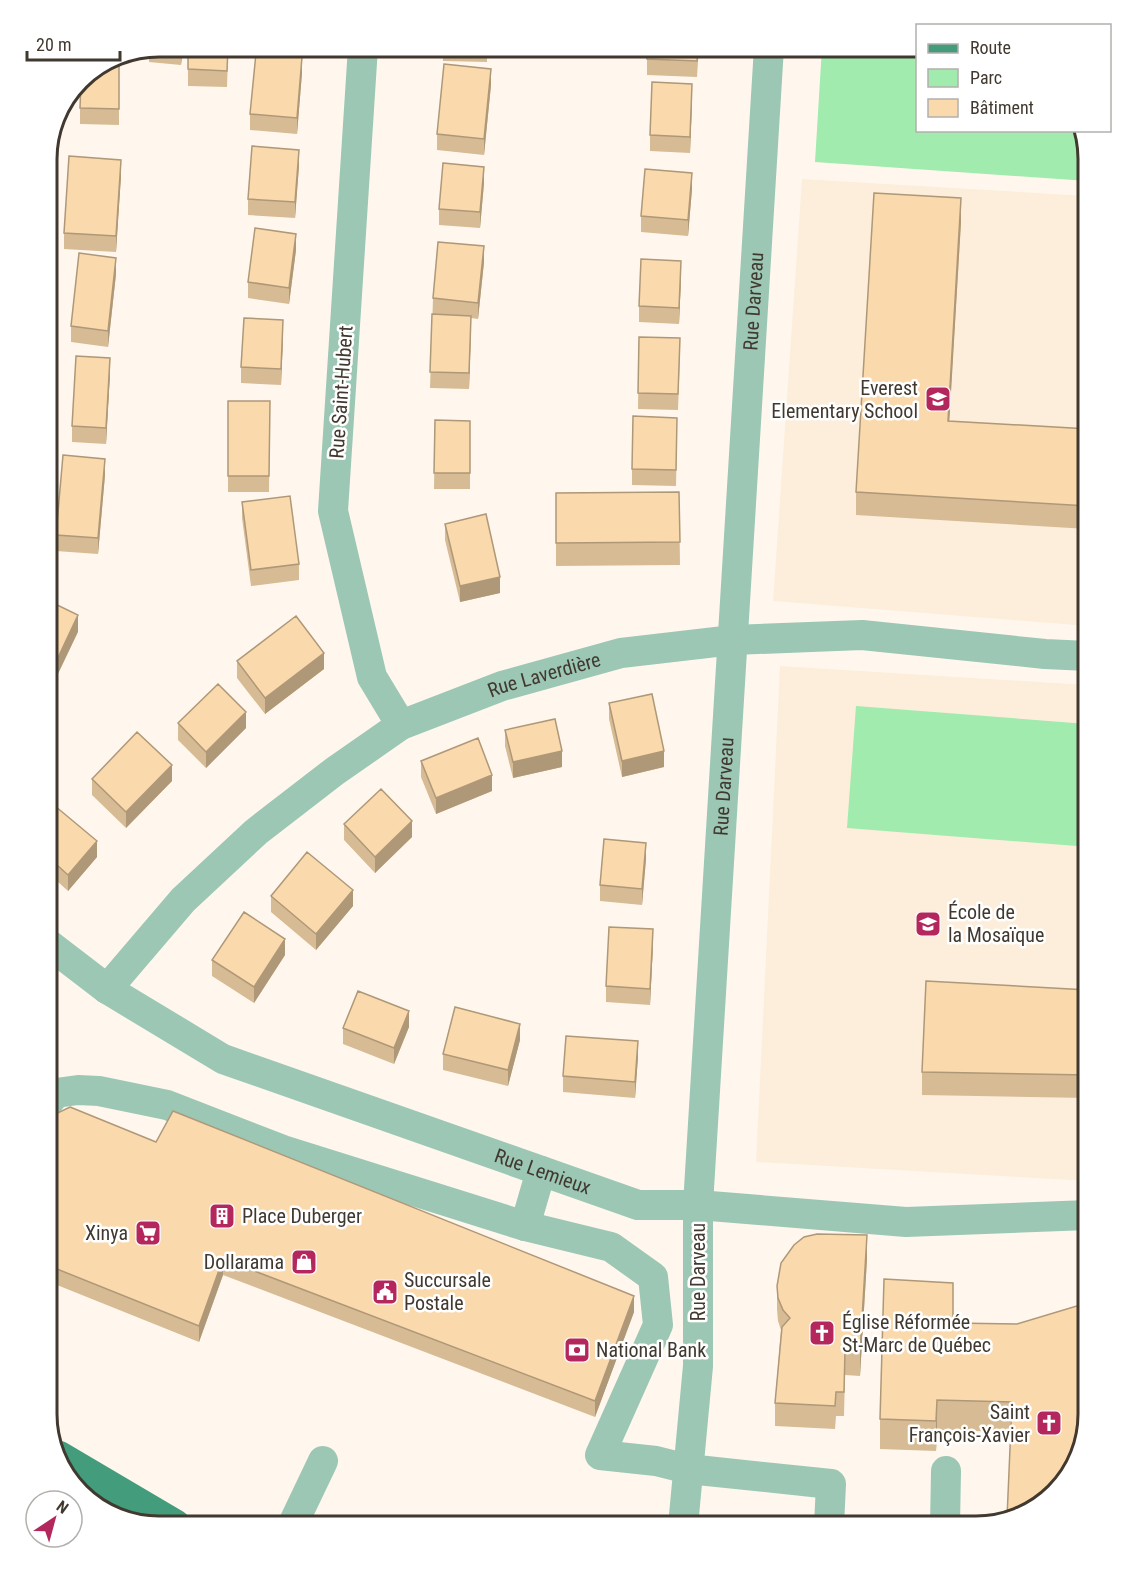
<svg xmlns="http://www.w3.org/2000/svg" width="1135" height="1573" viewBox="0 0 1135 1573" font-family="'Roboto Condensed',sans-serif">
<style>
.built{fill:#fceeda}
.green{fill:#a0ebad}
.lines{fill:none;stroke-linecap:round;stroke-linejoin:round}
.minor{stroke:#9cc7b5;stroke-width:30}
.major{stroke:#439c7c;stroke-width:33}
.wall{fill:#d7bb94}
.shaded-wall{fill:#af9878}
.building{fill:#fad9ac;stroke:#af9878;stroke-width:1.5}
.labels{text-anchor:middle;stroke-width:5;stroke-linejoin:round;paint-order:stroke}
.street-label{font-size:20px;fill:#41392f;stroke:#fff}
.poi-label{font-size:20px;fill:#41392f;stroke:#fff;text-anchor:start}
.rim{fill:none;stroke:#41392f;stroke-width:3}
</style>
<rect width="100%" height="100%" fill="#fff7ed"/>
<path class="built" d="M802 179 1088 196V626L773 601Z
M780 666 1088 685V1181L756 1162Z"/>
<path class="green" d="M822 47H917L918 130 1081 131 1088 159V181L815 162Z
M856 706 1087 724 1077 846 847 828Z"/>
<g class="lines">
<g class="minor">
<path d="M363 47 333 511 372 677 401 725"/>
<path id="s1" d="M47 943 107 989 223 1059 638 1205H698L906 1222 1088 1215"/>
<path id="s2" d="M107 989 183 900 256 832 335 771 401 725 502 686 621 653 733 640 862 635 1045 654 1088 656"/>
<path d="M47 1104 56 1093 78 1090 99 1091 167 1105 283 1150 525 1226 611 1247 653 1277 658 1325 600 1455 656 1461 688 1469 831 1484 829 1526"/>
<path d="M525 1226 541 1171"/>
<path d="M292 1526 323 1461"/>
<path id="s3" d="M683 1526 698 1366V1205L769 47"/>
<path d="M945 1526 946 1471"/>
</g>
<path class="major" d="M58 1457 175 1526"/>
</g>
<path class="wall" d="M159 46H183L181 65 149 62V50Z
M188 47 228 57 227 87 188 86Z
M257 47H299L298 56 257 52Z
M443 47H487V62L443 61Z
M647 47H699L697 77 647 75Z
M302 73 297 134 250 130V114Z
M119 76V125L80 124V108Z
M491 85 484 155 437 150V134Z
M692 100 690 153 650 151V135Z
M299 166 295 218 248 215V199Z
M121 176 116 252 64 249V233Z
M484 183 480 228 439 225V209Z
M692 189 688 236 641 232V216Z
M961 222 949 421 1089 429 1088 529 856 515V492Z
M296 250 289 304 248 298V282Z
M484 262 478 319 471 318 469 389 430 388 433 298Z
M116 274 108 347 71 342V326Z
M681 277 679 324 639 322V306Z
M283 336 281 385 241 383V367Z
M639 337 680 354 678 410 638 409Z
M110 374 106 444 72 442V426Z
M228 401H270L269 492H228Z
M435 420 470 421V489H434Z
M677 434 676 486 632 485V469Z
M105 475 98 554 56 551V535Z
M679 492 680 565 556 566V493Z
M242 502 299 564V580L251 586 242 518Z
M445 524 500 593 460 602 445 540Z
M237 661 324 669 265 714 237 678Z
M609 703 664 767 622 777 609 719Z
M178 723 246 728 206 768 178 740Z
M505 730 562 767 513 778 505 746Z
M421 761 492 791 436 814 421 777Z
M92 779 172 781 126 828 92 795Z
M47 816 97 857 68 891 47 872Z
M344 824 412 837 375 873 344 840Z
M646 859 642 905 600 901V885Z
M271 896 353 906 316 950 271 912Z
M653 945 650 1005 606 1002V986Z
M285 955 254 1003 212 976V960Z
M1088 990V1098L922 1095V1072Z
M409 1027 394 1064 343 1044V1028Z
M520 1040 508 1086 443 1070V1054Z
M638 1057 635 1098 563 1092V1076Z
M47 1118 156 1142 634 1312 595 1417 223 1275 199 1342 47 1281Z
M867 1259 860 1376 845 1375 844 1416H836L835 1429 775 1426V1403L781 1330 778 1321 777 1309V1286Z
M953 1323 1017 1324 1010 1432 937 1430 936 1451 880 1449V1419Z"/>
<path class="shaded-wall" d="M182 46H183L181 65V49Z
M302 57V73L297 134V118Z
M491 69V85L484 155V139Z
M692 84V100L690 153V137Z
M299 150V166L295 218V202Z
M121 160V176L116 252V236Z
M484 167V183L480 228V212Z
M692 173V189L688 236V220Z
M961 198V222L948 444V421Z
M296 234V250L289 304V288Z
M484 246V262L478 319V303Z
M116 258V274L108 347V331Z
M681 261V277L679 324V308Z
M471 316V332L469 389V373Z
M283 320V336L281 385V369Z
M110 358V374L106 444V428Z
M105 459V475L98 554V538Z
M500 577V593L460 602V586Z
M78 615V632L47 697V681Z
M324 653V669L265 714V698Z
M246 712V728L206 768V752Z
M562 751V767L513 778V762Z
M664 751V767L622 777V761Z
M172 765V781L126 828V812Z
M492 775V791L436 814V798Z
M412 821V837L375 873V857Z
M97 841V857L68 891V875Z
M646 843V859L642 905V889Z
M353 890V906L316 950V934Z
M653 929V945L650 1005V989Z
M285 939V955L254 1003V987Z
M409 1011V1027L394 1064V1048Z
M520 1024V1040L508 1086V1070Z
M638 1041V1057L635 1098V1082Z
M867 1235V1259L860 1376V1352Z
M223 1259V1275L199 1342V1326Z
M634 1296V1312L595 1417V1401Z
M937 1400V1430L936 1451V1421Z"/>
<path class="building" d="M159 46H182L181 49Z
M188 47H228L227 71 188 69Z
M647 47H698L697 61 647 59Z
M256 53 302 57 297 118 250 114Z
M119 62V109L80 108 81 80 85 75Z
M444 64 491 69 484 139 437 134Z
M652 82 692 84 690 137 650 135Z
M252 146 299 150 295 202 248 199Z
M69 156 121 160 116 236 64 233Z
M443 163 484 167 480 212 439 209Z
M645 169 692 173 688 220 641 216Z
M874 193 961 198 948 421 1089 429 1088 506 856 492Z
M255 228 296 234 289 288 248 282Z
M438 242 484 246 478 303 433 298Z
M79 253 116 258 108 331 71 326Z
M641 259 681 261 679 308 639 306Z
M432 314 471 316 469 373 430 372Z
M244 318 283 320 281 369 241 367Z
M639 337 680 338 678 394 638 393Z
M76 356 110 358 106 428 72 426Z
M228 401H270L269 476H228Z
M633 416 677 418 676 470 632 469Z
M435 420 470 421V473H434Z
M63 455 105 459 98 538 56 535Z
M679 492 680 542 556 543V493Z
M290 496 299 564 251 570 242 502Z
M486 514 500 577 460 586 445 524Z
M47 600 78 615 47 681Z
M296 616 324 653 265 698 237 661Z
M218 684 246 712 206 752 178 723Z
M652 694 664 751 622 761 609 703Z
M555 719 562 751 513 762 505 730Z
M137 732 172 765 126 812 92 779Z
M478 738 492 775 436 798 421 761Z
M381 789 412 821 375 857 344 824Z
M55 806 97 841 68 875 47 856V816Z
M604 839 646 843 642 889 600 885Z
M307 852 353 890 316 934 271 896Z
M244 912 285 939 254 987 212 960Z
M609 927 653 929 650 989 606 986Z
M926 981 1088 990V1075L922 1072Z
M358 991 409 1011 394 1048 343 1028Z
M455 1007 520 1024 508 1070 443 1054Z
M566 1036 638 1041 635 1082 563 1076Z
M70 1107 156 1142 173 1111 634 1296 595 1401 223 1259 199 1326 47 1265V1118Z
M817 1234 867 1235 860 1352 845 1351 844 1392H836L835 1406 775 1403 782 1327 790 1318 783 1310 778 1298 777 1286 781 1263 794 1245 804 1237Z
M884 1279 953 1283V1323L1017 1324 1080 1305 1088 1309V1414L1073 1470 1032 1511 1007 1518 1012 1402 937 1400 936 1421 880 1419Z"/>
<defs>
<g id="school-square" transform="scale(1.35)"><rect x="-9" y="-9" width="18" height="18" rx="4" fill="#b4275d" stroke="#fff"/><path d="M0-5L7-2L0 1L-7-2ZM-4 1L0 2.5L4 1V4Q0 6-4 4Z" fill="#fff"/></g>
<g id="building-square" transform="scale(1.35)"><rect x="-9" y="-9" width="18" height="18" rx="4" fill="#b4275d" stroke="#fff"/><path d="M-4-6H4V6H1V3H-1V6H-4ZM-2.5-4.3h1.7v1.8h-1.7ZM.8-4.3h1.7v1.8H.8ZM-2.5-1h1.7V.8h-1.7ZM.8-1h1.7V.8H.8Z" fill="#fff"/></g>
<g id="supermarket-square" transform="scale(1.35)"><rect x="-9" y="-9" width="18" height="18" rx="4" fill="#b4275d" stroke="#fff"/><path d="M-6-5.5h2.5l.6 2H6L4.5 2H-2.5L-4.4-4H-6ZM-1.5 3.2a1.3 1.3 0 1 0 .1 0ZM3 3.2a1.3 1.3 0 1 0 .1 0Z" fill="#fff"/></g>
<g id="shop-square" transform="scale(1.35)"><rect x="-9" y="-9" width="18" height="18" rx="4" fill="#b4275d" stroke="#fff"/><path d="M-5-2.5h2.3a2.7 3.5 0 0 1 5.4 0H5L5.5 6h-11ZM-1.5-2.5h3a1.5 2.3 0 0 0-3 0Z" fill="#fff"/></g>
<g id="civic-square" transform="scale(1.35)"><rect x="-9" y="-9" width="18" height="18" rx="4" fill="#b4275d" stroke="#fff"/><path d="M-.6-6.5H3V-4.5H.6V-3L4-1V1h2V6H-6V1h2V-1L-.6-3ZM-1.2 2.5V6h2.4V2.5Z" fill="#fff"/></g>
<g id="church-square" transform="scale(1.35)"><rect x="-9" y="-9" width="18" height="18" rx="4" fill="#b4275d" stroke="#fff"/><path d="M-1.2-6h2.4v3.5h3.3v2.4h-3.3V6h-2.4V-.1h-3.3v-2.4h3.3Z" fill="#fff"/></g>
<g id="bank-square" transform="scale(1.35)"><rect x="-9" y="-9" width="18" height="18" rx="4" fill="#b4275d" stroke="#fff"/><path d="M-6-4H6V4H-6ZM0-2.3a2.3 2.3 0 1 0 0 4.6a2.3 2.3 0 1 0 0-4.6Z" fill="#fff"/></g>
</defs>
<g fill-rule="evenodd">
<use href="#school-square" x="938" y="399"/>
<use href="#school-square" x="928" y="924"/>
<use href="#building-square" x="222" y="1216"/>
<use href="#supermarket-square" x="148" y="1233"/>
<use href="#shop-square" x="304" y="1262"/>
<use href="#civic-square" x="385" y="1292"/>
<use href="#church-square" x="822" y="1333"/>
<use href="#bank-square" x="577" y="1350"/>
<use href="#church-square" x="1049" y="1423"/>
</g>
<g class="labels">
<g class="street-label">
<text dy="7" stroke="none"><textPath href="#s3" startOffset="1227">Rue Darveau</textPath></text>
<text transform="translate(341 392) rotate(-86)" y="7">Rue Saint-Hubert</text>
<text dy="7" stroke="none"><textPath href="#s2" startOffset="549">Rue Laverdière</textPath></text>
<text dy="7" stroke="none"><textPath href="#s3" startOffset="741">Rue Darveau</textPath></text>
<text dy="7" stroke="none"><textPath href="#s1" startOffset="550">Rue Lemieux</textPath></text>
<text transform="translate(698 1272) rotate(-90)" y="7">Rue Darveau</text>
</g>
<g class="poi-label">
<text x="918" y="395" text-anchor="end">Everest<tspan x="918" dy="23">Elementary School</tspan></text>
<text x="948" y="919">École de<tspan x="948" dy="23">la Mosaïque</tspan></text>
<text x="242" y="1223">Place Duberger</text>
<text x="128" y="1240" text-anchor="end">Xinya</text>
<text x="284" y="1269" text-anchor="end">Dollarama</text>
<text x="404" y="1287">Succursale<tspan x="404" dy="23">Postale</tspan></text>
<text x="842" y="1329">Église Réformée<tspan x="842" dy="23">St-Marc de Québec</tspan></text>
<text x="596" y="1357">National Bank</text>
<text x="1030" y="1419" text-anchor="end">Saint<tspan x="1030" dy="23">François-Xavier</tspan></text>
</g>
</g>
<path d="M0 0H1135V1573H0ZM159 57H976A102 102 0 0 1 1078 159V1414A102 102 0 0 1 976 1516H159A102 102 0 0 1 57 1414V159A102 102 0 0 1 159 57Z" fill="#fff" fill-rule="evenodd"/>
<path class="rim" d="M159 57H976A102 102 0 0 1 1078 159V1414A102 102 0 0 1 976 1516H159A102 102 0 0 1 57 1414V159A102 102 0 0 1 159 57Z"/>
<rect x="916" y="24" width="195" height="108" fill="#ffffff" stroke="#b3b0ac" stroke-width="1.5"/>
<rect x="928" y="44" width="30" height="9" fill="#439c7c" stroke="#b3b0ac" stroke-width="1.5"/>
<text x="970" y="54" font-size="18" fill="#41392f">Route</text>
<rect x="928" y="69" width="30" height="18" fill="#a0ebad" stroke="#b3b0ac" stroke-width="1.5"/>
<text x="970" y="84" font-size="18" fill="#41392f">Parc</text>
<rect x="928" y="99" width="30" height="18" fill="#fad9ac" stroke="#b3b0ac" stroke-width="1.5"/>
<text x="970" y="114" font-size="18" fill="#41392f">Bâtiment</text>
<g transform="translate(54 1519) rotate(36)"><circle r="28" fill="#ffffff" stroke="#b3b0ac" stroke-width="1.5"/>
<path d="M0-4.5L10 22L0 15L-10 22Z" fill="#b4275d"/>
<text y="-9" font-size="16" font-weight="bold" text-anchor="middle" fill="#41392f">N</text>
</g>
<path d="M27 51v9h93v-9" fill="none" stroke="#41392f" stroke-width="3"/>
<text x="36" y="51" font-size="18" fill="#41392f" stroke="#ffffff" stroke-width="4.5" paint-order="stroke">20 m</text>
</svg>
